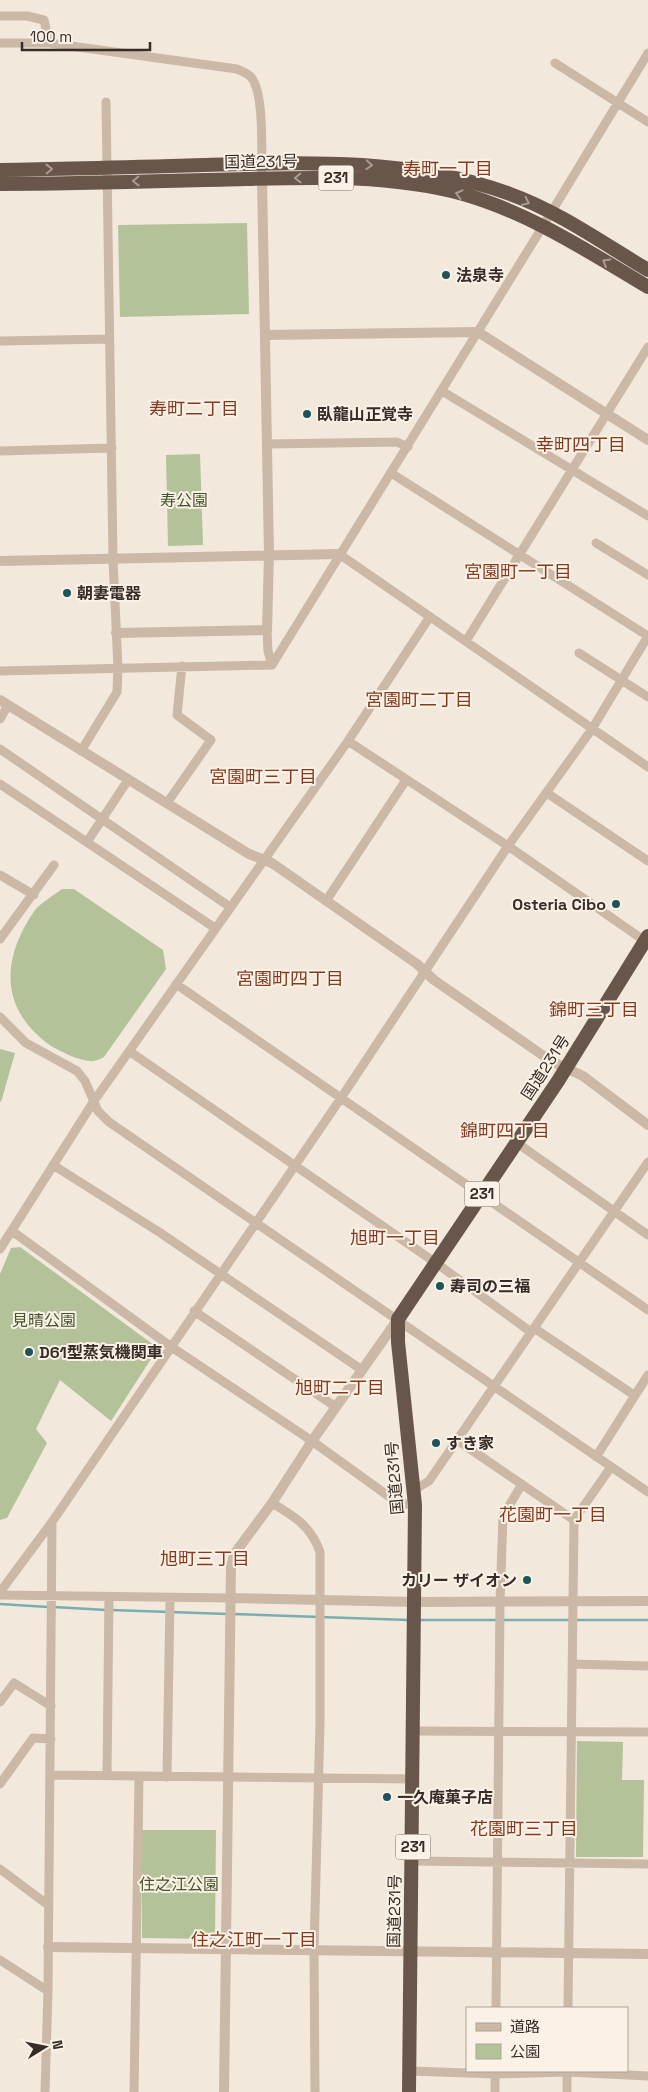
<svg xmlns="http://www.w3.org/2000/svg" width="648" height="2092" viewBox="0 0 648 2092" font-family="'Space Grotesk','Noto Sans JP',sans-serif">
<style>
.green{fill:#b4c29a}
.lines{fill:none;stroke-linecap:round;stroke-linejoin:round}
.stream{stroke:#79adb0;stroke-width:2.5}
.minor{stroke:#cbb8a6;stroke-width:9}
.tertiary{stroke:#cbb8a6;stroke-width:10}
.trunk{stroke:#68564b;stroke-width:14}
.oneway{stroke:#aa9c91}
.poi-dot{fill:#1c5459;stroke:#faf2e7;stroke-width:2}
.labels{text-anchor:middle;stroke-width:4;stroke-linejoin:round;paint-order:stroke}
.shield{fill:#faf2e7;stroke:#726761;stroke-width:1}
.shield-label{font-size:15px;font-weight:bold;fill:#372c27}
.street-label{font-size:16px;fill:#372c27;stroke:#faf2e7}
.poi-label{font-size:16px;font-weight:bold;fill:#372c27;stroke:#faf2e7;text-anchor:start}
.park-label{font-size:16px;fill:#45552b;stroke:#faf2e7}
.neighbourhood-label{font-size:18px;fill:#873a1f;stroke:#faf2e7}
</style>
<rect width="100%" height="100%" fill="#f2e8db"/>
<path class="green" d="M247 223 249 314 120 317 118 225Z
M200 454 203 545 168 546 166 455Z
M62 889H74L163 950 166 969 104 1057C100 1059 94 1062 90 1061 77 1060 62 1052 51 1046 0 1010 0 960 35 910 42 902 53 896 62 889Z
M0 1049 15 1053 1 1102 0 1101Z
M20 1247 158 1348 111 1421 60 1380 36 1429 47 1443 7 1518 0 1520V1274L11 1248Z
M577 1741 623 1742 622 1780H644L643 1857H576Z
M142 1830H216L215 1939 142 1938Z"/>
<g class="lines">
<path class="stream" d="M0 1604 48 1607
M54 1607 106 1610
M111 1610 228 1614
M234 1614 408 1620
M419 1620H648"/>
<path class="minor" d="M0 16H27L44 20 49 43
M0 43H49L237 69C241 71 247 73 251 77 265 94 261 154 262 179
M555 63 648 122
M0 341 109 339
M442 391 648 516
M267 444 397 442 408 447
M0 451 112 448
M391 473 648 636
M596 543 648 575
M339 554 648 767
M267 630 268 651 272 665
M466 641 648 347
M579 653 648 697
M0 671 272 665 543 226 648 53
M0 719 8 705
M348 741 508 846 645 941
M0 749 230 907
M81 751 117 692 118 668 113 559 106 102
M0 784 215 928
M547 793 648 861
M167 803 211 740 177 715 182 666
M87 842 128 780
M0 875 34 895
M326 901 406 780
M0 939 54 865
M176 984 648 1310
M0 1017 26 1043 77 1071 85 1081 98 1111 109 1122 648 1492
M129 1051 436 1263 531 1332
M517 1143 648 1235
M53 1165 159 1232 362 1370
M12 1231 170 1346 312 1441 398 1503 415 1505
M0 1249 94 1101 348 741 429 618
M194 1311 336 1407
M534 1328 634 1395
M457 1440 574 1520
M596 1457 648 1375
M414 1490 429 1481 648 1162
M272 1503C294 1516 311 1526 320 1552V1724L314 1950 315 2092
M0 1592 52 1522 341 1098 508 846 592 729 648 636
M0 1595 229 1598
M572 1664 648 1666
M0 1702 14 1683 51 1706
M414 1731 648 1732
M51 1775 413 1779
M107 1775 109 1597
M167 1777 170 1598
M0 1784 33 1738 51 1739
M412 1861 648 1864
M0 1869 48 1905
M0 1960 48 1991
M496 2008 500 1602 503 1516 522 1484
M568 2008 574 1520 611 1467
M410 2071 495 2074 567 2072 648 2076
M45 2092 48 1991 52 1522
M134 2092 139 1777
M495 2092V2071
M567 2092V2071"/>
<path class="tertiary" d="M265 335 478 332 648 440
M0 561 339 554
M116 633 267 630 269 555 262 179
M0 700 249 854 272 863 417 964 434 980 551 1061 583 1076 648 1125
M229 1598 415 1602 648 1601
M48 1947 648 1954
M224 2092 231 1566 235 1553 272 1503 312 1441 398 1319"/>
<path class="trunk" d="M0 170C68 169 136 167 204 165 307 162 411 158 510 194 558 211 604 244 648 270
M0 184C82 184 164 181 245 179 318 177 392 175 463 194 530 213 589 252 648 287
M409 2092 415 1505 398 1342V1319L558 1081 648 936"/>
</g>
<defs><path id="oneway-chevron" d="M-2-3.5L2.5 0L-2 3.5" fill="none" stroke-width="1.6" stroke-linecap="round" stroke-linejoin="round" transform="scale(1.25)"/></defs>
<g class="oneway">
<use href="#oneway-chevron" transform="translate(369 165) rotate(3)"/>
<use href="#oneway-chevron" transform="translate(49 169) rotate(-1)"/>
<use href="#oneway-chevron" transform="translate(298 178) rotate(179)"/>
<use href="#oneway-chevron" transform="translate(136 181) rotate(179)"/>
<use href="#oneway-chevron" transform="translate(459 194) rotate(-166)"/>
<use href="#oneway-chevron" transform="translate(526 202) rotate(26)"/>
<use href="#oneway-chevron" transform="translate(606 262) rotate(-149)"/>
</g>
<g class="poi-dot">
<circle cx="446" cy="275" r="5"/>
<circle cx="307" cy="414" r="5"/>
<circle cx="67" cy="593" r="5"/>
<circle cx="616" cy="904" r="5"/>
<circle cx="440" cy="1286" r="5"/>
<circle cx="29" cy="1352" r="5"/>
<circle cx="436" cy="1443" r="5"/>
<circle cx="527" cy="1580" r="5"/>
<circle cx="387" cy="1797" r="5"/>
</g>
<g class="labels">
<g class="shield">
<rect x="318.5" y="165.5" width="35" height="25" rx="4"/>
<rect x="464.5" y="1181.5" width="35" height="25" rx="4"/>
<rect x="395.5" y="1834.5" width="35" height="25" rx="4"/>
</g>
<g class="shield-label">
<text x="336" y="183">231</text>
<text x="482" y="1199">231</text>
<text x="413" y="1852">231</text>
</g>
<g class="street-label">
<text transform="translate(261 161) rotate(-1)" y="6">国道231号</text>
<text transform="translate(545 1067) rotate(-57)" y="6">国道231号</text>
<text transform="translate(394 1478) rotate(-95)" y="6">国道231号</text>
<text transform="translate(394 1911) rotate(-89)" y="6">国道231号</text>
</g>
<g class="poi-label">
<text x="456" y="281">法泉寺</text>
<text x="317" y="420">臥龍山正覚寺</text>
<text x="77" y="599">朝妻電器</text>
<text x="606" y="910" text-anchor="end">Osteria Cibo</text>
<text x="450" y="1292">寿司の三福</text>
<text x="39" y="1358">D61型蒸気機関車</text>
<text x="446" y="1449">すき家</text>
<text x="517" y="1586" text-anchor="end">カリー ザイオン</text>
<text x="397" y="1803">一久庵菓子店</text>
</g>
<g class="park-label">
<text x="184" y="506">寿公園</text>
<text x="44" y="1326">見晴公園</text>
<text x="179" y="1890">住之江公園</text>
</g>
<g class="neighbourhood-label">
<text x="448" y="175">寿町一丁目</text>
<text x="194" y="415">寿町二丁目</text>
<text x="581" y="451">幸町四丁目</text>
<text x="518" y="578">宮園町一丁目</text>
<text x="419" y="706">宮園町二丁目</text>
<text x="263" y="783">宮園町三丁目</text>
<text x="290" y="985">宮園町四丁目</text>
<text x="594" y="1016">錦町三丁目</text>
<text x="505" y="1137">錦町四丁目</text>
<text x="395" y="1244">旭町一丁目</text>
<text x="340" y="1394">旭町二丁目</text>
<text x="553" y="1521">花園町一丁目</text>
<text x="205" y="1565">旭町三丁目</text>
<text x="524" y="1835">花園町三丁目</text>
<text x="254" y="1946">住之江町一丁目</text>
</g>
</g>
<rect x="466" y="2007" width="162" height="65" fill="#faf2e7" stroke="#aca39a"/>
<rect x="476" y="2023" width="25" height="8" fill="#cbb8a6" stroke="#aca39a"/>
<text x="510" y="2032" font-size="15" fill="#372c27">道路</text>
<rect x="476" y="2044" width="25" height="15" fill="#b4c29a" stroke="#aca39a"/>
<text x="510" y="2057" font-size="15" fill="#372c27">公園</text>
<g transform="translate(45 2047) rotate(80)" stroke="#faf2e7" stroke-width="4" paint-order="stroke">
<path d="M0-4L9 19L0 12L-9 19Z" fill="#372c27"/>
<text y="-8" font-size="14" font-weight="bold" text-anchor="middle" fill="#372c27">N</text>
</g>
<path d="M22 42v8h128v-8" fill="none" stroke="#372c27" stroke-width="2.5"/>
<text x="30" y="42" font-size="15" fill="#372c27" stroke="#faf2e7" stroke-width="4" paint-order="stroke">100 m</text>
</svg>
